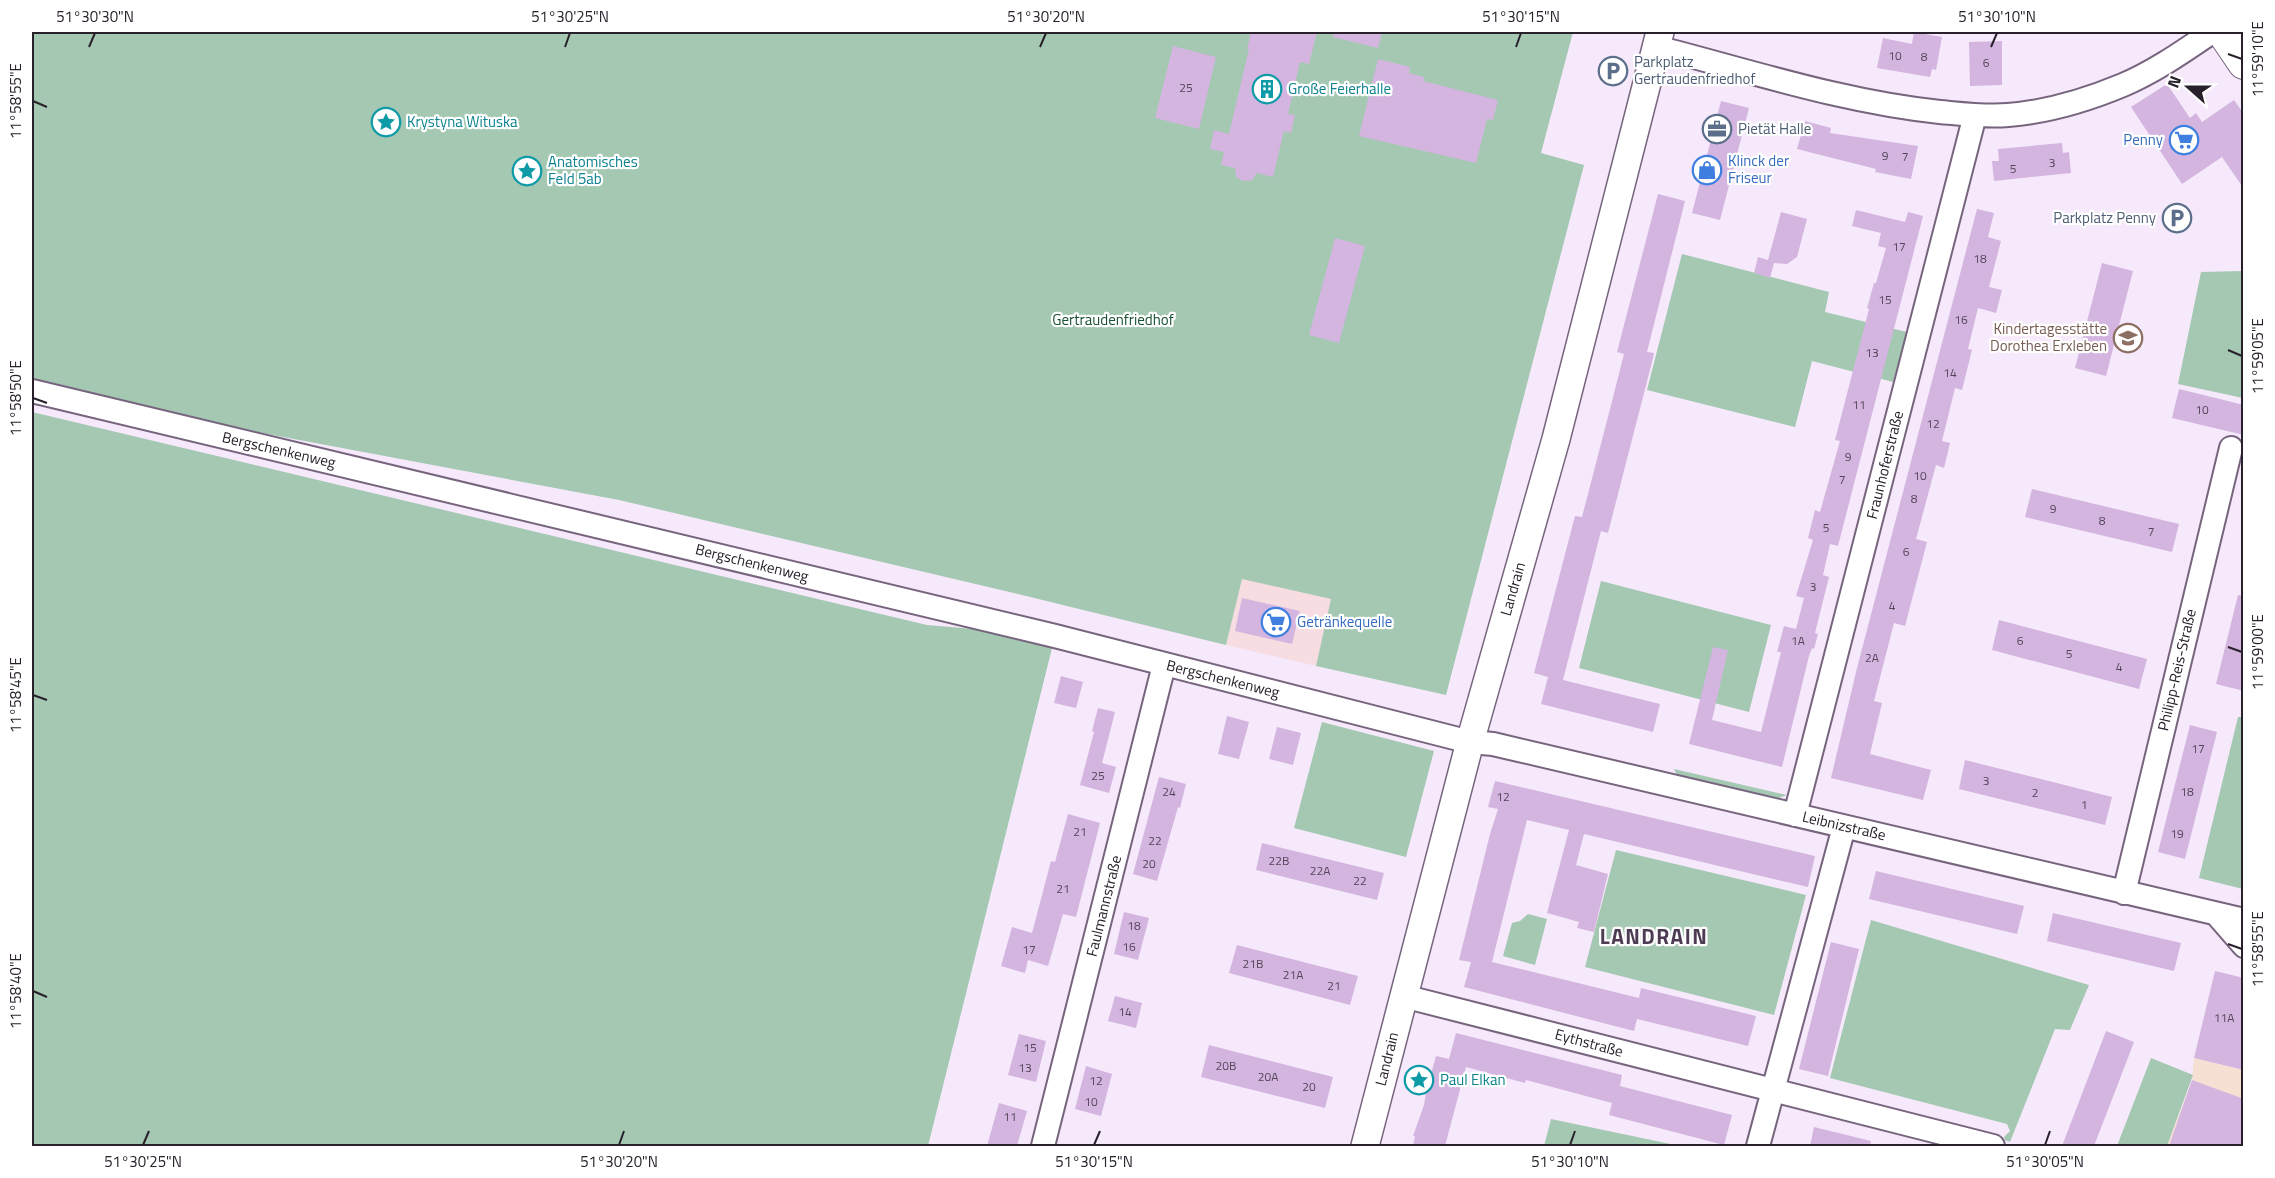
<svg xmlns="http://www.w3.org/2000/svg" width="2275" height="1178" viewBox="0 0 2275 1178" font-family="'Titillium Web',sans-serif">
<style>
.commercial{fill:#f7dde2}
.industrial{fill:#f6e0d3}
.green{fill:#a4c8b1}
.building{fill:#d3b5e0}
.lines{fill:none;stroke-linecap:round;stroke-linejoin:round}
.minor-casing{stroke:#77647e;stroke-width:26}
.tertiary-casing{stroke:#77647e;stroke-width:30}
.secondary-casing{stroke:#77647e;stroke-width:34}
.minor{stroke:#fff;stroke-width:22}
.tertiary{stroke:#fff;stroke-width:27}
.secondary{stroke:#fff;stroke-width:32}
.ticks{fill:none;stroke:#28202b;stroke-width:2}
.labels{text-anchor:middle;stroke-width:4.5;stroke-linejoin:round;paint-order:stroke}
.number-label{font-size:12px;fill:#534558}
.service-label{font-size:15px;fill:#4e5e75;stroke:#fff;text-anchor:start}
.culture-label{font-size:15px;fill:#0d838f;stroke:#fff;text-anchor:start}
.shop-label{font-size:15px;fill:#366cbe;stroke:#fff;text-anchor:start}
.park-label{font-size:15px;fill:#185233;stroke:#fff}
.education-label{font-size:15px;fill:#785e54;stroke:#fff;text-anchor:end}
.street-label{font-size:15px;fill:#28202b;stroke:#fff}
.district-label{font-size:21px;font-weight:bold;letter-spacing:1.5px;fill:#4d3c54;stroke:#fff}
.neatline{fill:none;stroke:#28202b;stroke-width:2}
.ticks-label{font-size:15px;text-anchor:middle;fill:#28202b}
</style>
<rect width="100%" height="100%" fill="#f6e9fb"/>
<path class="commercial" d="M1241 578 1332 599 1316 666 1226 645Z"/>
<path class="industrial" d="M2194 1058 2243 1070V1146H2167L2192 1080Z"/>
<path class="green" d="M32 32H1573L1541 153 1584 165 1446 695 1316 666 1331 599 1242 579 1226 645 1018 594 619 500 32 390Z
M1682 254 1829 292 1825 312 1907 332 1893 382 1812 361 1795 427 1647 390Z
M2243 271V398L2178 384 2201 272Z
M32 412 927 625 1055 636 928 1146H32Z
M1601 581 1771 625 1749 712 1579 668Z
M2238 717H2244L2243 889 2199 878Z
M1322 722 1434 751 1406 857 1294 828Z
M1674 769 1787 795 1776 799 1677 775Z
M1616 850 1806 895 1774 1015 1585 967Z
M1528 914 1547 919 1535 965 1503 956 1512 923 1520 921Z
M1871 920 2089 985 2070 1030 2055 1029 2010 1142 2005 1140 2004 1137 2010 1131 2007 1124 1830 1078Z
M2151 1058 2193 1075 2167 1146H2117Z
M1551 1119 1680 1146H1544Z"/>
<path class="building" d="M1251 32H1317L1309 64 1300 62 1288 114 1295 115 1291 133 1284 131 1273 177 1257 173 1252 180 1243 181 1236 177 1235 168 1221 165 1224 152 1210 149 1214 130 1229 134 1249 49H1247Z
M1334 32H1382L1378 48 1333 37Z
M1914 32 1942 37 1936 70 1932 69 1930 77 1877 68 1883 38 1912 44Z
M2002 41V85L1970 86 1969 42Z
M1173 46 1216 57 1199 129 1155 118Z
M1378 59 1410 67 1409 73 1424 77 1423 81 1498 100 1493 120 1487 119 1476 163 1359 136Z
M2167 84 2190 118 2196 113 2202 122 2234 100 2244 114V189L2222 157 2182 184 2131 107Z
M1721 101 1749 108 1720 220 1692 213Z
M1805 121 1831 128 1830 133 1918 146 1911 179 1875 172 1876 169 1797 149Z
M2062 143 2063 153 2069 152 2071 173 1994 181 1992 161H1999L1998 149Z
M1658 194 1685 201 1647 352 1654 353 1652 362 1608 533 1601 531 1563 680 1660 704 1653 732 1541 704 1548 677 1534 673 1575 516 1582 517 1610 409 1624 354 1617 352Z
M1977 209 1994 213 1988 237 2001 241 1989 287 2002 290 1996 313 1978 308 1968 349 1972 350 1962 390 1955 388 1942 441 1950 443 1944 468 1936 465 1916 539 1927 542 1905 626 1894 623 1874 701 1882 703 1870 754 1931 770 1923 800 1831 778 1857 668Z
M1856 210 1905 222 1908 212 1923 216 1838 546 1830 544 1823 575 1829 577 1815 633 1818 634 1814 649 1812 648 1809 656 1782 767 1689 744 1713 647 1728 650 1712 720 1761 732 1781 652H1777L1784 626 1796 629 1804 598 1796 596 1813 540 1808 538 1815 510 1820 512 1840 441 1835 440 1869 309 1867 308 1874 283H1876L1886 248 1878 246 1881 233 1852 226Z
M1781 212 1807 219 1797 257 1787 264 1774 263 1770 278 1754 273 1758 257 1768 260Z
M1335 238 1365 246 1339 343 1309 335Z
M2102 263 2133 271 2106 376 2075 368Z
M2179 389 2244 405V435L2172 418Z
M2032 489 2179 524 2172 552 2025 517Z
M2238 595 2244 596V691L2216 684Z
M1242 598 1300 611 1292 644 1235 631Z
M1999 620 2147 659 2139 689 1992 650Z
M1061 676 1083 682 1076 708 1054 703Z
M1098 708 1115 712 1102 763 1116 767 1109 793 1080 785 1094 732 1092 731Z
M1227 716 1249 722 1239 759 1218 754Z
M2190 725 2217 732 2185 859 2158 852Z
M1277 727 1301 733 1293 765 1269 759Z
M1965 760 2112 797 2105 825 1959 789Z
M1159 777 1186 784 1180 808 1178 807 1157 881 1133 874Z
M1495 781 1815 856 1808 887 1584 834 1576 865 1608 874 1594 932 1577 928 1579 922 1547 913 1569 830 1527 820 1492 962 1639 998 1641 988 1756 1016 1748 1046 1637 1019 1634 1031 1464 987 1471 962 1459 960 1490 834 1498 809 1488 807Z
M1068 814 1100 823 1076 917 1063 914 1048 966 1028 960 1025 973 1001 966 1012 927 1032 933 1051 861 1055 862Z
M1262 843 1384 873 1377 900 1256 870Z
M1876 871 2024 906 2017 934 1869 899Z
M1124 912 1149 918 1138 960 1114 954Z
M2053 913 2181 943 2174 971 2047 941Z
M1831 942 1859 949 1828 1076 1799 1069Z
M1237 945 1358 976 1350 1005 1229 973Z
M2215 971 2244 978V1070L2194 1058Z
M1115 996 1142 1003 1136 1028 1108 1021Z
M2106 1031 2134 1042 2116 1089 2094 1146H2062Z
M1456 1033 1622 1075 1620 1086 1732 1115 1724 1145 1609 1115 1612 1103 1526 1080 1525 1083 1466 1067 1445 1146H1413L1415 1136H1413L1424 1105 1429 1074H1431L1436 1056 1449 1059Z
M1019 1034 1046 1041 1036 1082 1008 1075Z
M1209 1045 1333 1077 1325 1108 1201 1077Z
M1086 1066 1112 1074 1101 1116 1075 1109Z
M2192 1080 2244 1099V1146H2169Z
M999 1103 1027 1111 1017 1146H987Z
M1814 1127 1871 1141 1870 1146H1810Z"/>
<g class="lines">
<g class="minor-casing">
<path id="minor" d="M1656 47C1750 71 1843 102 1940 112 1962 114 1986 117 2008 115 2046 112 2087 100 2123 85 2154 72 2184 51 2212 32
M32 391 1055 636 1470 742 1493 744 2244 920
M1795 815 1975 115
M2124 893 2231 448
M2217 915 2244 946
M1403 996 1993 1146
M1043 1146 1164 665
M1758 1146 1844 827"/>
</g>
<g class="tertiary-casing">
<path id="tertiary" d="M1365 1146 1470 742 1556 439 1660 32"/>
</g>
<g class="secondary-casing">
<path id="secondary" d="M2223 32 2244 63"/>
</g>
<use href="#minor" class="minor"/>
<use href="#tertiary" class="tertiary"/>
<use href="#secondary" class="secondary"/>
</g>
<path class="ticks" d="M89 47 95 33M565 47 570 33M1040 47 1046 33M1516 47 1521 33M1991 47 1997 33M2228 54 2242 59M33 101 47 107M2228 350 2242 356M33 398 47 403M2228 647 2242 652M33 695 47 700M2228 944 2242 949M33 991 47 997M143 1145 149 1131M619 1145 624 1131M1094 1145 1100 1131M1570 1145 1575 1131M2045 1145 2050 1131"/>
<defs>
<g id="parking-ring" transform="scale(1.5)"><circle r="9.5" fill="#fff" stroke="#5c6f8a" stroke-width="1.5"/><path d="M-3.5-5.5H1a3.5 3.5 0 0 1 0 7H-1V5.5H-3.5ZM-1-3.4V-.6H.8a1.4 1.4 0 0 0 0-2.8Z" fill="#5c6f8a"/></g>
<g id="building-ring" transform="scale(1.5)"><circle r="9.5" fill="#fff" stroke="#0f9aa8" stroke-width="1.5"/><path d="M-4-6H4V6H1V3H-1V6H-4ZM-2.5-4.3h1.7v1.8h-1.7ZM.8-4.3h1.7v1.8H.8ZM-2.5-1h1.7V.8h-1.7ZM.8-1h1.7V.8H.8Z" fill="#0f9aa8"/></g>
<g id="sight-ring" transform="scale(1.5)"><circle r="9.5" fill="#fff" stroke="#0f9aa8" stroke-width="1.5"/><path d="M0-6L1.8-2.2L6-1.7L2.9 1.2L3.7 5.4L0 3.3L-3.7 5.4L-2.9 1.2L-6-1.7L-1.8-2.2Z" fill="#0f9aa8"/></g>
<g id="office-ring" transform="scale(1.5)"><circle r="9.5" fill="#fff" stroke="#5c6f8a" stroke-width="1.5"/><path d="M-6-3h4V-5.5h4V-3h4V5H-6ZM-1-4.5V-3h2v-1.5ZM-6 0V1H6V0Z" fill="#5c6f8a"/></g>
<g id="supermarket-ring" transform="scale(1.5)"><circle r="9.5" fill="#fff" stroke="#3f7fe0" stroke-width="1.5"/><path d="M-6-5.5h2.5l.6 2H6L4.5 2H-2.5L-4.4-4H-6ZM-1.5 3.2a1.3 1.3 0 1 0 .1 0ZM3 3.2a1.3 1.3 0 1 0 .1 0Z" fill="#3f7fe0"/></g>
<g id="shop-ring" transform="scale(1.5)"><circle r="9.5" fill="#fff" stroke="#3f7fe0" stroke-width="1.5"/><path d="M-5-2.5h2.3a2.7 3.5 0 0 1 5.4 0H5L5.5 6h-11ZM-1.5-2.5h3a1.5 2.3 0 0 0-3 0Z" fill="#3f7fe0"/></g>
<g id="school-ring" transform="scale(1.5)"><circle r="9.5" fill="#fff" stroke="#8d6e63" stroke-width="1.5"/><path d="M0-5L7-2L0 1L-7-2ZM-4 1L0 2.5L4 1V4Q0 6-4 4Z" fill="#8d6e63"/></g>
</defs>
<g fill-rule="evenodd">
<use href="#parking-ring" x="1613" y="71"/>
<use href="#building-ring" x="1267" y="89"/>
<use href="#sight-ring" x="386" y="122"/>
<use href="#office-ring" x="1717" y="129"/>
<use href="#supermarket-ring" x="2184" y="140"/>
<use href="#shop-ring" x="1707" y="170"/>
<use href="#sight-ring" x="527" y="171"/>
<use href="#parking-ring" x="2177" y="218"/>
<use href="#school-ring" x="2128" y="338"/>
<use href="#supermarket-ring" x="1276" y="622"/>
<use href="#sight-ring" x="1419" y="1080"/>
</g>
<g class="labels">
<g class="number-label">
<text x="1895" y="60">10</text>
<text x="1924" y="61">8</text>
<text x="1986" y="67">6</text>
<text x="1186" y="92">25</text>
<text x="1885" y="160">9</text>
<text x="1905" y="161">7</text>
<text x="2052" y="167">3</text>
<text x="2013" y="173">5</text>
<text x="1899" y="251">17</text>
<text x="1980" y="263">18</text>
<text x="1885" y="304">15</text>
<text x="1961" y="324">16</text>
<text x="1872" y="357">13</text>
<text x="1950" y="377">14</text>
<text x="1859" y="409">11</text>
<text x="2202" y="414">10</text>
<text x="1933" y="428">12</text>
<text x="1848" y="461">9</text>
<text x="1920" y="480">10</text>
<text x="1842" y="484">7</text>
<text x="1914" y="503">8</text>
<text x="2053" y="513">9</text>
<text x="2102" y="525">8</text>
<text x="1826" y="532">5</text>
<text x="2151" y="536">7</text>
<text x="1906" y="556">6</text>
<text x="1813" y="591">3</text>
<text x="1892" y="610">4</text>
<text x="1798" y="645">1A</text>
<text x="2020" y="645">6</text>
<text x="2069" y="658">5</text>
<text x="1872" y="662">2A</text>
<text x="2119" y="671">4</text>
<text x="2198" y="753">17</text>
<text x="1098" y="780">25</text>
<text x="1986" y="785">3</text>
<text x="1169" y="796">24</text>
<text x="2187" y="796">18</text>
<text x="2035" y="797">2</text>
<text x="1503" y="801">12</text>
<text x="2084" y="809">1</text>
<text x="1080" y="836">21</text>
<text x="2177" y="838">19</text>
<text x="1155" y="845">22</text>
<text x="1279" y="865">22B</text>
<text x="1149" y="868">20</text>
<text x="1320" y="875">22A</text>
<text x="1360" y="885">22</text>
<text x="1063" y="893">21</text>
<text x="1134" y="930">18</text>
<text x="1129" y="951">16</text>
<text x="1029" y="954">17</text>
<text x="1253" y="968">21B</text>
<text x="1293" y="979">21A</text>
<text x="1334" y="990">21</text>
<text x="1125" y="1016">14</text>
<text x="2224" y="1022">11A</text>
<text x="1030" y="1052">15</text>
<text x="1226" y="1070">20B</text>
<text x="1025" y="1072">13</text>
<text x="1268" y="1081">20A</text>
<text x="1096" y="1085">12</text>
<text x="1309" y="1091">20</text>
<text x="1091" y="1106">10</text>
<text x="1010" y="1121">11</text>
</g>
<g class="service-label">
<text x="1634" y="67">Parkplatz<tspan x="1634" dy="17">Gertraudenfriedhof</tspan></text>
<text x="1738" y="134">Pietät Halle</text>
<text x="2156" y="223" text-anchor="end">Parkplatz Penny</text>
</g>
<g class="culture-label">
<text x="1288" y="94">Große Feierhalle</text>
<text x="407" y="127">Krystyna Wituska</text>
<text x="548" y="167">Anatomisches<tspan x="548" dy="17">Feld 5ab</tspan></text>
<text x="1440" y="1085">Paul Elkan</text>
</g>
<g class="shop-label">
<text x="2163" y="145" text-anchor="end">Penny</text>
<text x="1728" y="166">Klinck der<tspan x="1728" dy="17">Friseur</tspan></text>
<text x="1297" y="627">Getränkequelle</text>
</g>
<g class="park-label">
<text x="1113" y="325">Gertraudenfriedhof</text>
</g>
<g class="education-label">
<text x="2107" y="334">Kindertagesstätte<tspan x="2107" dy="17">Dorothea Erxleben</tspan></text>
</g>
<g class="street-label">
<text transform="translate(279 450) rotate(13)" y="5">Bergschenkenweg</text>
<text transform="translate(1885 465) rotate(-76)" y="5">Fraunhoferstraße</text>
<text transform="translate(752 563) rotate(14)" y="5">Bergschenkenweg</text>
<text transform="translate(1513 589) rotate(-74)" y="5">Landrain</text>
<text transform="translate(2177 670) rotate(-77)" y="5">Philipp-Reis-Straße</text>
<text transform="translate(1223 679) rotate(14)" y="5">Bergschenkenweg</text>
<text transform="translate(1844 826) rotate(13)" y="5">Leibnizstraße</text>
<text transform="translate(1104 906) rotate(-76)" y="5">Faulmannstraße</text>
<text transform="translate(1589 1043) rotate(15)" y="5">Eythstraße</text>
<text transform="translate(1387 1059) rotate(-76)" y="5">Landrain</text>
</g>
<g class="district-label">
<text x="1654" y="944">LANDRAIN</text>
</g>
</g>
<rect width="2275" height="1178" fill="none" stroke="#ffffff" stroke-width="66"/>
<g transform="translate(2188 87) rotate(291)" stroke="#ffffff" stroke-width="4.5" paint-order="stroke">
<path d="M0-4.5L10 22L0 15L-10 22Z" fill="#28202b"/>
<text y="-9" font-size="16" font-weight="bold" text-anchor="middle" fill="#28202b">N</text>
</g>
<rect x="33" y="33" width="2209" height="1112" class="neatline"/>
<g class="ticks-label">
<text x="95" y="22">51°30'30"N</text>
<text x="570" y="22">51°30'25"N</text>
<text x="1046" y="22">51°30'20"N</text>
<text x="1521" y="22">51°30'15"N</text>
<text x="1997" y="22">51°30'10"N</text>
<text transform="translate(2258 59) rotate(-90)" y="5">11°59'10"E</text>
<text transform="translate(16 101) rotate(-90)" y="5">11°58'55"E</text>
<text transform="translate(2258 356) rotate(-90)" y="5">11°59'05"E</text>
<text transform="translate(16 398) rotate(-90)" y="5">11°58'50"E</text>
<text transform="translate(2258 652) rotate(-90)" y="5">11°59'00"E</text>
<text transform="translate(16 695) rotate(-90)" y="5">11°58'45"E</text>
<text transform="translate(2258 949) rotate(-90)" y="5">11°58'55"E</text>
<text transform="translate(16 991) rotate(-90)" y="5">11°58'40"E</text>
<text x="143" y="1167">51°30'25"N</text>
<text x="619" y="1167">51°30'20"N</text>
<text x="1094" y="1167">51°30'15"N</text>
<text x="1570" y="1167">51°30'10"N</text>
<text x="2045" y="1167">51°30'05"N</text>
</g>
</svg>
